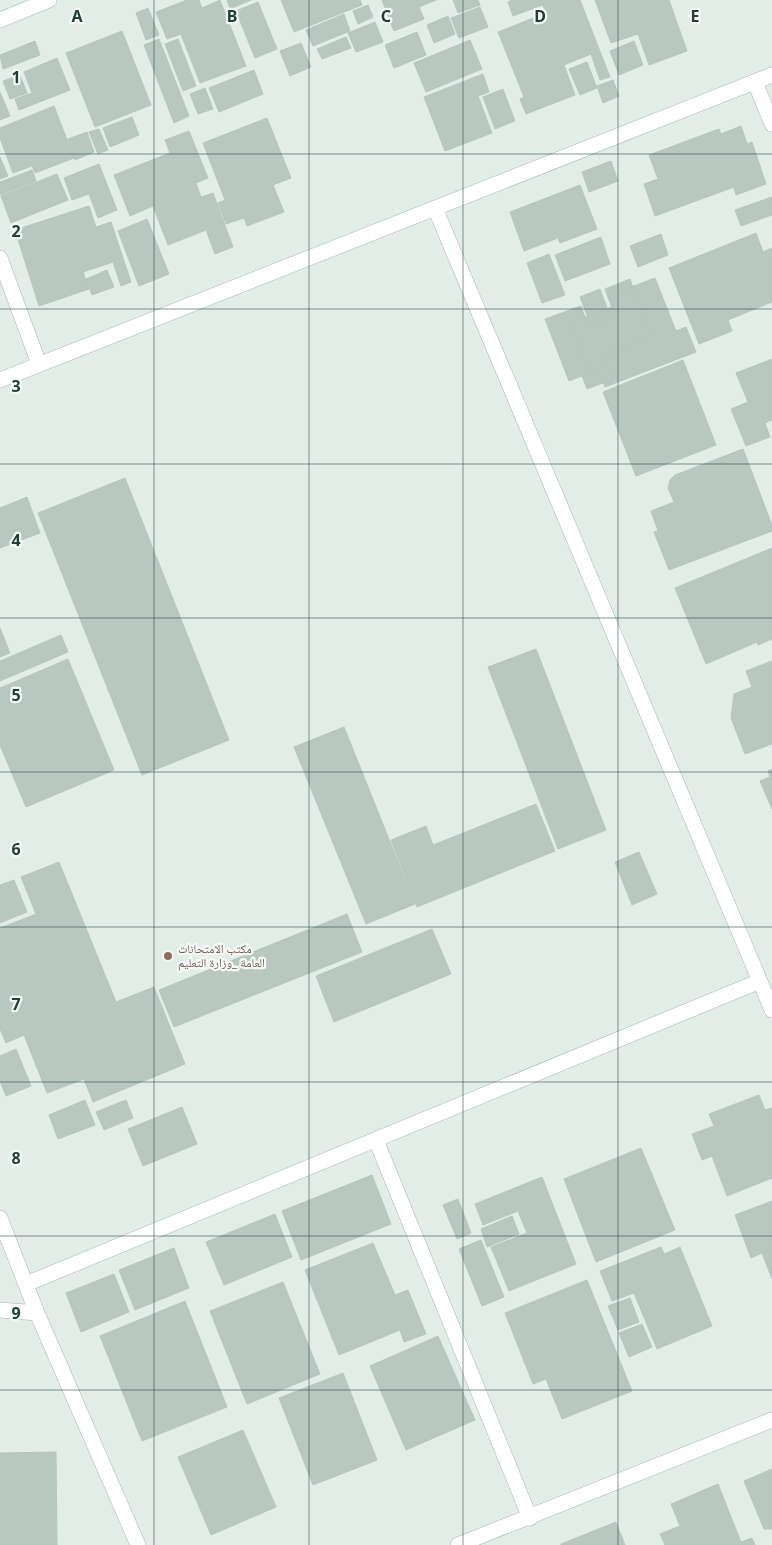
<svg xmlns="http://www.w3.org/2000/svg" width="772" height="1545" viewBox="0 0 772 1545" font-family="'Noto Sans','Noto Naskh Arabic',sans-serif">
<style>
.building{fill:#b8c8c1;stroke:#b6c6bf}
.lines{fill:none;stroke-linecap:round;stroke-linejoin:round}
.street-casing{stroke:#a6b5af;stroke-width:16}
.street{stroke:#fff;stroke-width:15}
.grid{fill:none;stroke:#233e36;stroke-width:1;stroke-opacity:0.55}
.education-dot{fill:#8d6e63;stroke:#f4f9f6;stroke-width:2}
.labels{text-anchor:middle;stroke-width:4.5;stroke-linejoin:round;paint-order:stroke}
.education-label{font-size:12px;fill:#785e54;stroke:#f4f9f6;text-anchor:start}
.grid-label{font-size:16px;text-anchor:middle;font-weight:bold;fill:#233e36;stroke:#f4f9f6;stroke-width:4.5;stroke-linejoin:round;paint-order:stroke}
</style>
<rect width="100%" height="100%" fill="#e3ede8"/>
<path class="building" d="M187 0H199L202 8 220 0 246 66 200 83 181 34 167 39 156 12Z
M227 0H251L230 9Z
M281 0H360L362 5 294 32Z
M382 0H436L419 7 424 19 394 31Z
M453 0H478L480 5 458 13Z
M512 0H580L610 77 600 80 591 54 564 65 575 95 526 114 520 99 524 97 498 32 546 13 543 5 513 16 508 2Z
M595 0H669L687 51 649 65 638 34 611 43Z
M258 2 277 49 255 58 236 11Z
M368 5 373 17 358 24 353 11Z
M480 7 488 27 459 38 451 18Z
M148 8 159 35 146 40 136 13Z
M344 14 350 31 313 46 306 30Z
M448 16 455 34 434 43 427 25Z
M375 22 383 42 356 52 348 33Z
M122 31 151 105 95 127 66 53Z
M417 32 426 55 394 68 385 45Z
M346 37 351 48 322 59 317 49Z
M159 39 189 116 174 123 144 45Z
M178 39 196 86 183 91 165 44Z
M470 40 482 69 426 92 414 63Z
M35 41 40 55 3 69 0 55Z
M634 41 643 65 619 75 610 51Z
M301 43 311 67 290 76 280 51Z
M57 58 70 90 19 110 15 99 32 93 24 72Z
M587 62 597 88 580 95 569 69Z
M254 70 263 94 219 112 209 88Z
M483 74 489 92 478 96 492 133 445 151 424 97Z
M20 75 27 93 10 99 3 81Z
M613 80 619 96 603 103 597 86Z
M205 88 213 109 198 114 190 94Z
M503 89 515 121 495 129 483 97Z
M0 92 10 116 0 120Z
M54 106 74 158 35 173 32 166 13 173 0 138V128Z
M132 117 139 135 110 147 103 128Z
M267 118 291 178 273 185 284 212 247 226 244 218 226 224 218 203 225 200 203 143Z
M741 126 747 144 752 142 766 184 736 195 734 187 655 216 644 184 658 179 649 155 719 129 721 134Z
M99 129 108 150 98 154 89 132Z
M189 131 208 178 196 183 201 197 213 193 233 247 215 254 206 230 168 245 153 206 130 216 114 175 170 153 165 140Z
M87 132 94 152 75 160 68 139Z
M0 157 8 176 0 179Z
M611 161 618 181 589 192 582 172Z
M99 164 117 210 98 218 89 194 72 200 64 178Z
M32 170 36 181 0 195V182Z
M57 174 68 200 11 223 1 196Z
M580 185 597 229 560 243 558 238 524 251 510 212Z
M772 197V215L741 226 735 210Z
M89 206 96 227 111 222 131 282 121 286 113 262 83 272 89 289 39 306 15 230Z
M147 219 169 274 139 286 118 231Z
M756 233 763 252 772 248V302L728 320 732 331 699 344 669 268Z
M661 234 668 255 638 267 630 246Z
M601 237 610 264 565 281 555 255Z
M549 254 565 295 542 303 527 263Z
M107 270 114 287 92 295 86 279Z
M655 278 676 331 686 327 696 352 605 387 598 369 589 373 570 323 614 306 610 295Z
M630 279 651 337 604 355 613 379 587 389 582 376 569 381 545 319 581 306 588 326 615 316 605 289Z
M600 289 610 316 590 323 580 297Z
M772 359V420L765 423 770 437 746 446 731 409 748 402 736 373Z
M683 360 716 445 636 476 603 392Z
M743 449 772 525V531L669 570 654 532 658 531 651 511 674 502 668 488 670 480 675 475Z
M125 478 229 740 142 775 38 513Z
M27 497 40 533 0 548V508Z
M772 548V639L758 645 757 642 706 664 675 588Z
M0 628 10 653 0 657Z
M61 635 68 652 0 681V661Z
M536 649 606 830 558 849 488 667Z
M68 659 114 770 26 807 0 745V688Z
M772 661V744L745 754 731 718 734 694 752 687 746 671Z
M344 727 415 904 366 924 294 747Z
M772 769V809L760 781 770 777 768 771Z
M536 804 555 851 417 907 391 840 426 826 433 845Z
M639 852 657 894 632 905 615 862Z
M59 862 116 1002 154 987 185 1064 93 1102 84 1079 47 1093 24 1035 6 1043 0 1029V928L36 914 21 877Z
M14 880 27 912 0 923V885Z
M347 914 362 952 174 1027 159 990Z
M432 929 451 974 334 1022 316 976Z
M16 1049 31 1086 6 1096 0 1081V1056Z
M759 1095 765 1110 772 1108V1178L727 1196 712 1156 702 1160 692 1134 714 1126 709 1114Z
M85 1100 95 1125 58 1139 49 1115Z
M126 1100 133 1118 104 1130 96 1112Z
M182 1107 197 1144 143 1166 128 1129Z
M641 1148 675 1230 596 1262 564 1179Z
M372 1175 391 1224 301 1260 282 1211Z
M542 1177 576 1264 509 1291 491 1247 527 1233 518 1211 483 1225 475 1204Z
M458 1199 471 1233 457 1239 443 1205Z
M772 1201V1279L762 1253 751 1258 735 1215Z
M275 1214 292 1257 224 1285 206 1242Z
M512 1216 519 1234 487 1247 481 1229Z
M481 1240 504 1297 482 1306 459 1249Z
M373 1243 395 1295 408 1290 426 1334 404 1342 400 1330 339 1355 305 1270Z
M661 1247 664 1254 680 1247 712 1326 657 1349 634 1293 612 1301 600 1271Z
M174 1248 189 1288 135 1310 119 1270Z
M114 1274 129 1312 81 1332 66 1293Z
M587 1280 632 1391 562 1419 546 1379 533 1384 505 1313Z
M283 1282 320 1374 247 1404 210 1311Z
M630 1298 639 1322 618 1330 608 1306Z
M185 1301 227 1407 142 1441 100 1336Z
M642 1324 652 1347 629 1357 619 1333Z
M438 1336 475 1420 406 1450 370 1366Z
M343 1373 377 1460 313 1485 279 1398Z
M243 1430 276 1507 211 1535 178 1457Z
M56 1452 57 1545H0V1453Z
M772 1469V1529H764L744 1481Z
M718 1484 741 1542 752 1538 755 1545H665L660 1534 680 1526 671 1504Z
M616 1522 625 1545H561V1544Z"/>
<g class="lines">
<g class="street-casing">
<path id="street" d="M0 20 49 0
M755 82 772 124
M435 208 772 1010
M0 258 39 364
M0 380 772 75
M376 1140 530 1518
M0 1218 37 1313 138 1545
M26 1284 760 981
M0 1310 37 1313
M458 1545 772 1420"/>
</g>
<use href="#street" class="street"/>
</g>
<path class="grid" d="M154 0V1545M309 0V1545M463 0V1545M618 0V1545M0 154H772M0 309H772M0 464H772M0 618H772M0 772H772M0 927H772M0 1082H772M0 1236H772M0 1390H772"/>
<circle class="education-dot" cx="168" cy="956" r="5"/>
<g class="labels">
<g class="education-label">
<text x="178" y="953">مكتب الامتحانات<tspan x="178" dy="14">العامة _وزارة التعليم</tspan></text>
</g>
</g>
<g class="grid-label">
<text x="77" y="22">A</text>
<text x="232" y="22">B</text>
<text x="386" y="22">C</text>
<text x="540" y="22">D</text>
<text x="695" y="22">E</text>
<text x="16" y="83">1</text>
<text x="16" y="237">2</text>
<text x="16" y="392">3</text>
<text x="16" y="546">4</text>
<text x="16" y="701">5</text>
<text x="16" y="855">6</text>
<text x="16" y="1010">7</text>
<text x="16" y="1164">8</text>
<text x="16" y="1319">9</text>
</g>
</svg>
